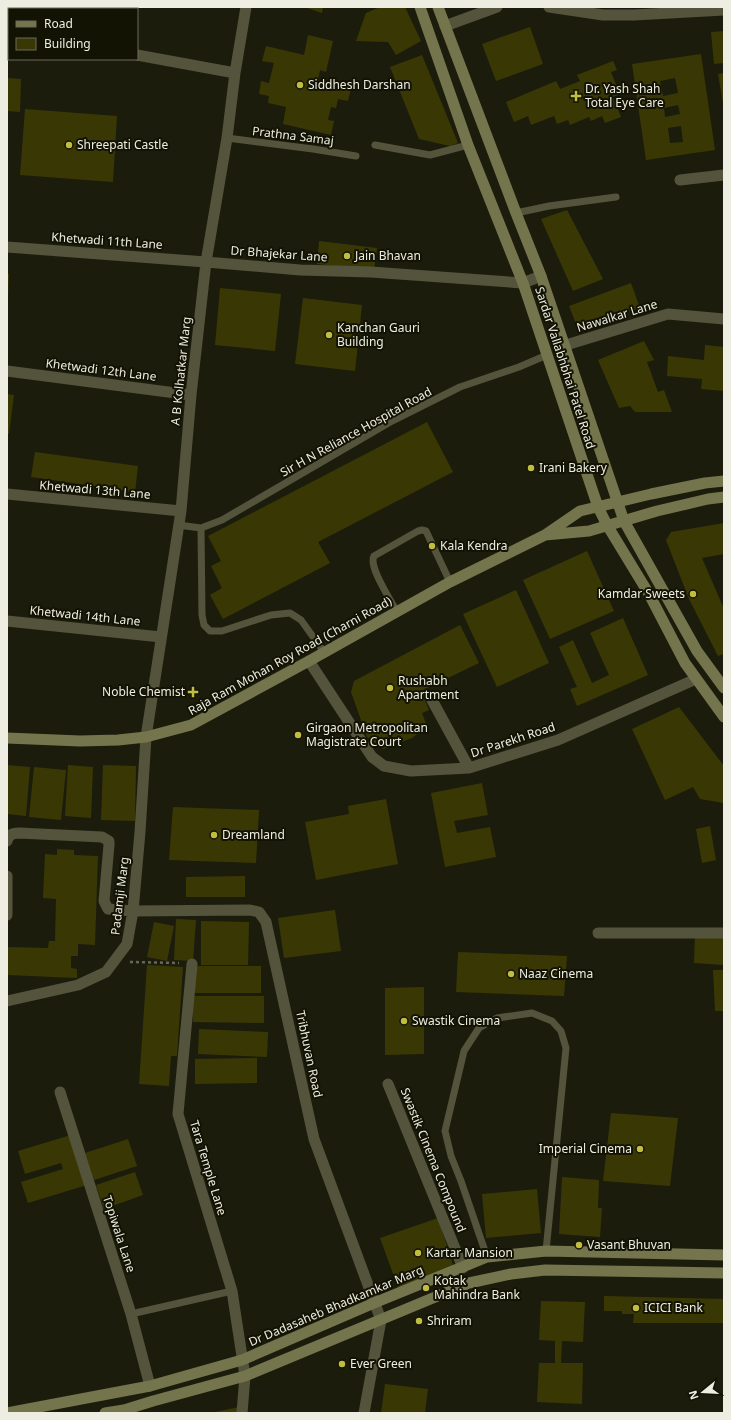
<svg xmlns="http://www.w3.org/2000/svg" width="731" height="1420" viewBox="0 0 731 1420" font-family="'Noto Sans',sans-serif">
<style>
.building{fill:#393805;fill-rule:evenodd}
.lines{fill:none;stroke-linecap:round;stroke-linejoin:round}
.path{stroke:#676759;stroke-width:2.5;stroke-dasharray:3 3;stroke-linecap:butt}
.service{stroke:#54543c;stroke-width:7}
.pedestrian{stroke:#54543c;stroke-width:11}
.minor{stroke:#54543c;stroke-width:11}
.secondary{stroke:#75754d;stroke-width:11}
.poi-dot{fill:#c1bd40;stroke:#131304;stroke-width:1.5}
.labels{text-anchor:middle;stroke-width:4;stroke-linejoin:round;paint-order:stroke}
.poi-label{font-size:12px;fill:#edede2;stroke:#131304;text-anchor:start}
.street-label{font-size:12px;fill:#edede2;stroke:#131304}
</style>
<rect width="100%" height="100%" fill="#1c1c0c"/>
<path class="building" d="M7 7H30V9H9V17H7Z
M304 7H323L322 13Z
M380 7H405L421 41 396 55 388 42 356 41 366 13Z
M530 27 543 64 496 81 482 44Z
M724 31V63L714 64 711 32Z
M308 35 333 41 326 72 320 70 318 80 351 88 348 101 338 99 336 108 331 107 328 120 334 121 331 135 283 124 286 107 268 103 269 96 259 94 261 81 269 83 274 63 262 61 266 46 304 55Z
M701 54 715 150 646 160 632 64ZM675 78 678 93 663 96 660 81ZM678 105 680 114 665 117 664 108ZM681 126 683 142 670 143 668 128Z
M422 55 458 143 450 146 419 139 390 67Z
M613 61 617 70 611 72 620 94 613 97 621 117 605 123 602 116 591 121 589 117 570 125 568 120 557 124 554 116 531 125 528 116 514 122 506 102 556 81 560 89 580 81 577 75Z
M724 73V103H723L718 74Z
M7 78 21 79 20 112 7 111Z
M25 109 117 116 113 182 20 175Z
M567 210 603 279 573 291 541 219Z
M319 241 377 248 374 271 317 264Z
M7 274H9L8 297H7Z
M631 283 640 308 579 331 569 306Z
M220 288 281 294 275 351 215 345Z
M303 298 362 305 355 371 295 364Z
M644 341 654 360 647 362 658 392 664 390 672 412H635L630 406 619 408 598 360Z
M705 345 724 347V391L701 389 702 379 667 376 668 356 704 360Z
M7 394 14 395 9 434 7 433Z
M427 422 453 472 318 542 330 563 223 619 210 595 222 588 211 566 221 561 208 536Z
M35 452 138 466 135 492 31 477Z
M724 523V554L702 558 724 609V654L718 656 689 599 666 540 671 532Z
M587 551 614 611 550 639 523 580Z
M516 590 549 663 497 687 463 614Z
M623 618 648 675 577 706 570 689 577 687 559 647 573 640 592 683 609 675 590 633Z
M460 625 479 663 421 691 429 710 422 713 427 726 412 738 383 749 367 737 351 692 354 681Z
M679 707 724 766V803L700 799 693 787 665 800 632 729Z
M7 765 30 767 26 816 7 814Z
M68 765 93 767 91 818 65 816Z
M103 765 136 766 135 821 101 820Z
M34 767 66 770 61 820 29 817Z
M482 783 488 815 454 821 457 833 490 827 496 857 445 867 431 793Z
M386 799 398 864 316 880 305 822 349 814 348 806Z
M173 807 259 810 256 863 169 860Z
M710 826 716 860 702 863 696 829Z
M57 849 74 850V855L98 856 95 945 78 944V956H71V968L77 969V978L7 975V947L48 948 49 941H55L56 899 43 898 45 854 57 855Z
M245 876V897H186V877Z
M335 910 341 951 284 958 278 918Z
M176 919 196 920 193 961 174 960Z
M201 921 249 922 248 965H201Z
M154 922 174 926 167 961 147 957Z
M695 935 724 937V965L694 963Z
M458 952 567 956 564 996 456 992Z
M147 965 183 967 177 1056H171L169 1086 139 1084Z
M194 966H261V993H194Z
M713 970H724V1011H715Z
M424 987V1054L385 1055V988Z
M193 996H264V1023L193 1022Z
M199 1029 268 1032 267 1057 198 1054Z
M257 1058V1083L195 1084V1059Z
M611 1113 678 1118 670 1186 603 1181Z
M71 1135 87 1185 28 1203 21 1182 63 1169 61 1163 25 1174 18 1151Z
M128 1139 137 1166 94 1180 85 1153Z
M135 1172 143 1195 104 1209 96 1185Z
M562 1177 599 1180 598 1208H602L600 1237 559 1234Z
M537 1189 541 1233 486 1238 482 1194Z
M438 1218 454 1268 399 1290 380 1238Z
M604 1296 724 1299V1323H633L634 1314H622V1311H604Z
M541 1301 585 1302 583 1342 562 1341 561 1363H583L582 1404 537 1402 539 1363H555V1341L539 1340Z
M385 1384 428 1389 425 1413H381Z
M239 1407 238 1413H215V1412Z"/>
<g class="lines">
<path class="path" d="M130 962 179 963"/>
<path class="service" d="M227 138 313 149 356 156
M375 145 430 155 468 145
M516 213 549 206 616 197
M178 525 201 528 222 520 392 421 460 387 519 367 547 355
M201 528 202 615 204 625 210 631H222L271 615 290 613 301 620 324 652
M397 612C391 600 368 567 374 556L418 531 422 530 426 531 450 582
M487 1257 461 1181 451 1156 445 1131 464 1051 479 1028 497 1018 532 1013 552 1021 561 1031 566 1048 546 1251
M131 1314 232 1291"/>
<path class="pedestrian" d="M192 964 178 1114 232 1291 245 1376 242 1413"/>
<path class="minor" d="M549 7 603 15H634L724 10
M445 26 497 7
M7 31H9
M137 55 235 73
M680 180 724 175
M7 247 206 262 300 270 371 272 523 283 541 276
M566 345 668 314 724 319
M7 371 191 395
M7 494 181 511
M7 621 161 637
M309 661 372 757 384 766 411 771 469 768 558 740 696 679
M432 700 469 768
M7 841C8 835 13 833 19 833L102 837 109 841V845L104 901 108 909 133 911 250 910 259 912 266 922 314 1139 381 1320 364 1413
M7 876V915
M598 933H724
M7 1001 78 985 106 972 127 944 133 911 140 832 146 737 181 511 191 395 206 262 227 138 235 73 246 7
M388 1084 463 1268
M60 1092 131 1314 150 1386"/>
<path class="secondary" d="M420 7 468 145 523 283 598 507 607 525 649 594 685 663 724 717
M438 7 516 213 541 276 624 521 697 651 724 688
M545 535 589 531 657 511 708 499 724 497
M7 738 80 741 118 740 146 737 191 725 309 661 450 582 545 535 580 511 651 494 705 483 724 481
M7 1413 150 1386 242 1360 374 1303 487 1257 546 1251 724 1255
M105 1413 124 1410 153 1401 245 1376 469 1283 511 1274 545 1270 724 1273"/>
</g>
<g class="poi-dot">
<circle cx="300" cy="85" r="4"/>
<path d="M574 90h4v4h4v4h-4v4h-4v-4h-4v-4h4z"/>
<circle cx="69" cy="145" r="4"/>
<circle cx="347" cy="256" r="4"/>
<circle cx="329" cy="335" r="4"/>
<circle cx="531" cy="468" r="4"/>
<circle cx="432" cy="546" r="4"/>
<circle cx="693" cy="594" r="4"/>
<circle cx="390" cy="688" r="4"/>
<path d="M191 686h4v4h4v4h-4v4h-4v-4h-4v-4h4z"/>
<circle cx="298" cy="735" r="4"/>
<circle cx="214" cy="835" r="4"/>
<circle cx="511" cy="974" r="4"/>
<circle cx="404" cy="1021" r="4"/>
<circle cx="640" cy="1149" r="4"/>
<circle cx="579" cy="1245" r="4"/>
<circle cx="418" cy="1253" r="4"/>
<circle cx="426" cy="1288" r="4"/>
<circle cx="636" cy="1308" r="4"/>
<circle cx="419" cy="1321" r="4"/>
<circle cx="342" cy="1364" r="4"/>
</g>
<g class="labels">
<g class="poi-label">
<text x="308" y="89">Siddhesh Darshan</text>
<text x="585" y="93">Dr. Yash Shah<tspan x="585" dy="14">Total Eye Care</tspan></text>
<text x="77" y="149">Shreepati Castle</text>
<text x="355" y="260">Jain Bhavan</text>
<text x="337" y="332">Kanchan Gauri<tspan x="337" dy="14">Building</tspan></text>
<text x="539" y="472">Irani Bakery</text>
<text x="440" y="550">Kala Kendra</text>
<text x="685" y="598" text-anchor="end">Kamdar Sweets</text>
<text x="398" y="685">Rushabh<tspan x="398" dy="14">Apartment</tspan></text>
<text x="185" y="696" text-anchor="end">Noble Chemist</text>
<text x="306" y="732">Girgaon Metropolitan<tspan x="306" dy="14">Magistrate Court</tspan></text>
<text x="222" y="839">Dreamland</text>
<text x="519" y="978">Naaz Cinema</text>
<text x="412" y="1025">Swastik Cinema</text>
<text x="632" y="1153" text-anchor="end">Imperial Cinema</text>
<text x="587" y="1249">Vasant Bhuvan</text>
<text x="426" y="1257">Kartar Mansion</text>
<text x="434" y="1285">Kotak<tspan x="434" dy="14">Mahindra Bank</tspan></text>
<text x="644" y="1312">ICICI Bank</text>
<text x="427" y="1325">Shriram</text>
<text x="350" y="1368">Ever Green</text>
</g>
<g class="street-label">
<text transform="translate(293 136) rotate(7)" y="4">Prathna Samaj</text>
<text transform="translate(107 241) rotate(4)" y="4">Khetwadi 11th Lane</text>
<text transform="translate(279 254) rotate(4)" y="4">Dr Bhajekar Lane</text>
<text transform="translate(617 316) rotate(-17)" y="4">Nawalkar Lane</text>
<text transform="translate(565 368) rotate(72)" y="4">Sardar Vallabhbhai Patel Road</text>
<text transform="translate(101 370) rotate(7)" y="4">Khetwadi 12th Lane</text>
<text transform="translate(181 371) rotate(-84)" y="4">A B Kolhatkar Marg</text>
<text transform="translate(356 432) rotate(-29)" y="4">Sir H N Reliance Hospital Road</text>
<text transform="translate(95 490) rotate(5)" y="4">Khetwadi 13th Lane</text>
<text transform="translate(85 616) rotate(6)" y="4">Khetwadi 14th Lane</text>
<text transform="translate(290 656) rotate(-29)" y="4">Raja Ram Mohan Roy Road (Charni Road)</text>
<text transform="translate(513 740) rotate(-18)" y="4">Dr Parekh Road</text>
<text transform="translate(120 896) rotate(-83)" y="4">Padamji Marg</text>
<text transform="translate(309 1054) rotate(78)" y="4">Tribhuvan Road</text>
<text transform="translate(433 1160) rotate(68)" y="4">Swastik Cinema Compound</text>
<text transform="translate(208 1168) rotate(73)" y="4">Tara Temple Lane</text>
<text transform="translate(119 1234) rotate(72)" y="4">Topiwala Lane</text>
<text transform="translate(336 1306) rotate(-23)" y="4">Dr Dadasaheb Bhadkamkar Marg</text>
</g>
</g>
<rect width="731" height="1420" fill="none" stroke="#edede2" stroke-width="16"/>
<rect x="8" y="8" width="130" height="52" fill="#131304" stroke="#6a6a5d"/>
<rect x="16" y="21" width="20" height="6" fill="#75754d" stroke="#6a6a5d"/>
<text x="44" y="28" font-size="12" fill="#edede2">Road</text>
<rect x="16" y="38" width="20" height="12" fill="#393805" stroke="#6a6a5d"/>
<text x="44" y="48" font-size="12" fill="#edede2">Building</text>
<g transform="translate(703 1392) rotate(252)" stroke="#131304" stroke-width="3" paint-order="stroke">
<path d="M0-3L7 15L0 10L-7 15Z" fill="#edede2"/>
<text y="-6" font-size="11" font-weight="bold" text-anchor="middle" fill="#edede2">N</text>
</g>
</svg>
